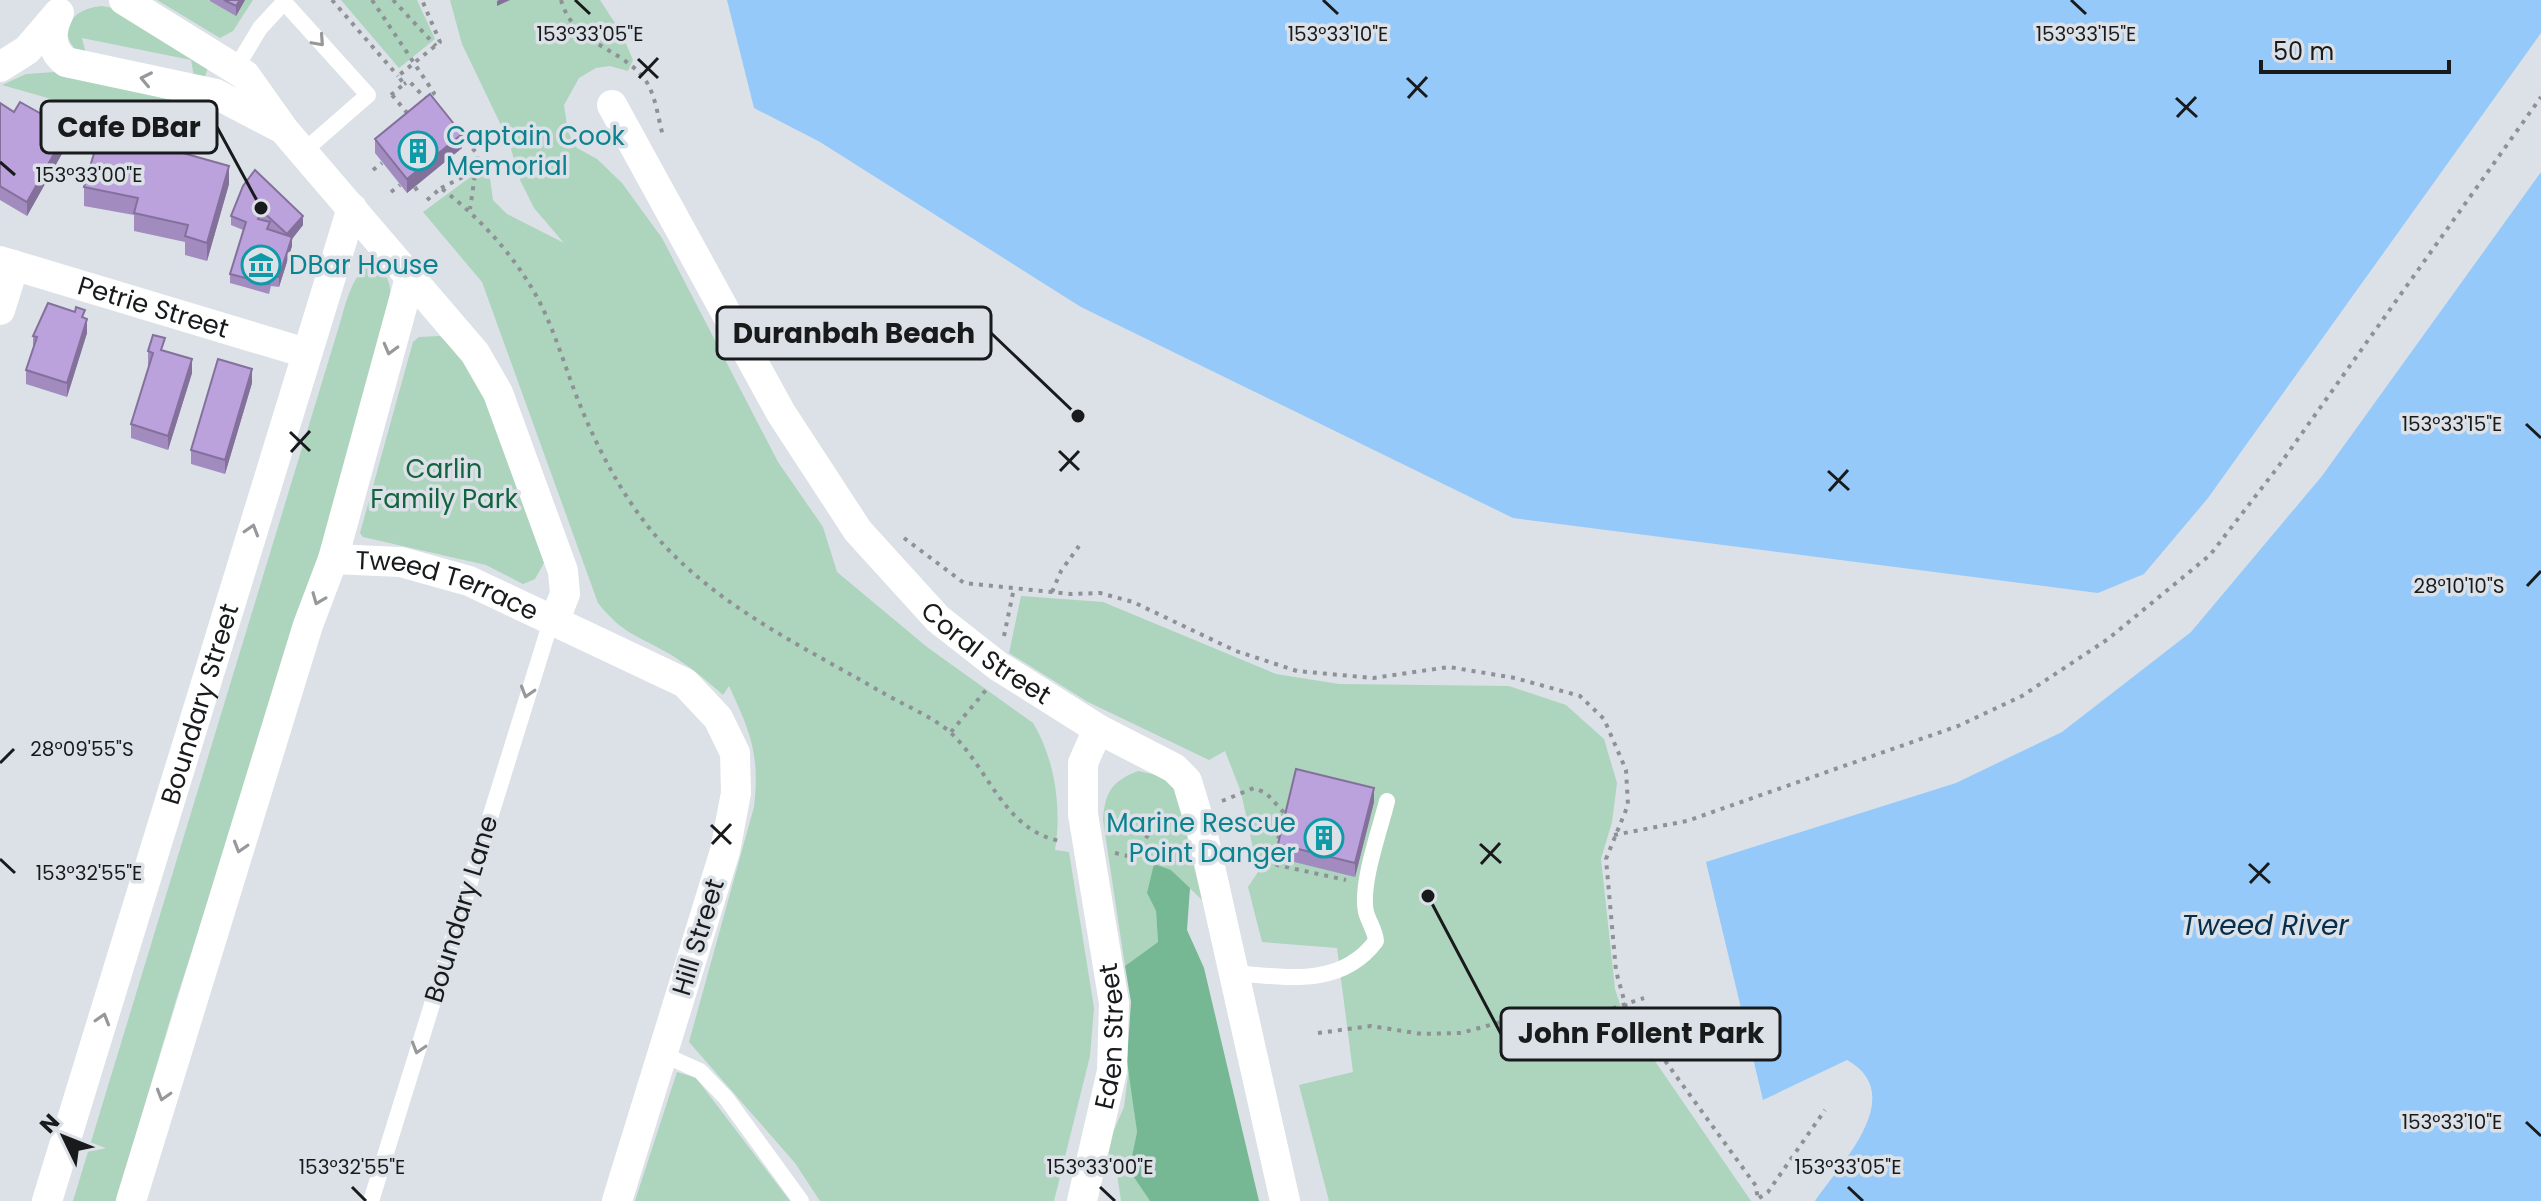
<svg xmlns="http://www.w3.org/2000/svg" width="2541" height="1201" viewBox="0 0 2541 1201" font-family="Poppins,sans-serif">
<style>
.green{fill:#add4bc}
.forest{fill:#75b893}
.water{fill:#95c9fa}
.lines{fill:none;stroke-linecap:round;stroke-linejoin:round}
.path{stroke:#8e9297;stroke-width:4;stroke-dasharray:4 6;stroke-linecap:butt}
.service{stroke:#fff;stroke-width:16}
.minor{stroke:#fff;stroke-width:30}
.wall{fill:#a28bbe}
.shaded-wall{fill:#84719b}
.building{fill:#bca2dd;stroke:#84719b;stroke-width:2}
.oneway{stroke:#979899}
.ticks{fill:none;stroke:#181a1c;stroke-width:3}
.labels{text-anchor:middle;stroke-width:7;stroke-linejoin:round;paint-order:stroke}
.culture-label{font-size:26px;fill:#0d838f;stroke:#dbe1e7;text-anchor:start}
.street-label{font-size:26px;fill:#181a1c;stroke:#dbe1e7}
.park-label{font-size:26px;fill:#146340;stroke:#dbe1e7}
.water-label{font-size:28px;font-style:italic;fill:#052d4c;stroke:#dbe1e7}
.ticks-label{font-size:20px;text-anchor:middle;fill:#181a1c;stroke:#dbe1e7;stroke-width:7;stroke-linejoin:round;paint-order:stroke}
.leader{fill:none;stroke:#181a1c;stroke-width:3}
.callout-dot{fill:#181a1c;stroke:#dbe1e7;stroke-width:3}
.callout{fill:#dbe1e7;stroke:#181a1c;stroke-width:3}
.callout-label{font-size:28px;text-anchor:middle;font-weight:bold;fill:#181a1c}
</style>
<rect width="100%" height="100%" fill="#dbe1e7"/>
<path class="green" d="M157 0H253L233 31 220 38Z
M341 0H417L435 39 399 68Z
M450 0H600L622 34 633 60 628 71 610 66 596 68 579 78 564 105 568 132 577 148 597 159 622 183 662 238 778 462 823 527 837 572 927 647 1033 723C1055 759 1062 809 1055 850L1069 852 1094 1008 1090 1056 1054 1201H820L795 1163 689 1042 754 807C760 755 751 733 729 686L723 695C705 679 688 665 668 653 635 634 624 635 598 603L482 282 423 212 488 164 493 200 507 214 564 243 534 208 520 180 509 142 462 44Z
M102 6 118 9 209 65 203 82H195L191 60 82 38 87 58C53 38 67 9 102 6Z
M55 72 185 99 214 112 210 126 213 145 2 85 26 74Z
M371 264C390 272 391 286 391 305L327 534 176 1000 116 1201H73L340 323C346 303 352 274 371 264Z
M440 336 467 364 481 390 545 561 535 579 523 584 486 565 363 537 360 533 413 342 419 337Z
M1021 596 1103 602 1276 674 1339 684 1509 686 1566 705 1604 739 1617 783 1612 822 1601 859 1615 989 1624 1016 1751 1201H1329L1299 1085 1353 1072 1337 948 1262 942 1248 887 1258 872 1241 792 1225 751 1209 760 1088 702 1009 653Z
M1138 771 1157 775 1175 786 1202 900 1171 870 1147 893 1156 911 1158 942 1125 966 1103 820C1105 792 1112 781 1138 771Z
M1129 1068 1137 1132 1129 1170 1150 1201H1121L1115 1161 1097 1169 1124 1107Z
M677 1072 696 1078 790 1201H635Z"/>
<path class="forest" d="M1154 864 1171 870 1190 888 1187 930 1204 968 1259 1201H1150L1129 1170 1137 1132 1127 1061 1131 1002 1125 966 1158 942 1156 911 1147 893Z"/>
<path class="water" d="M727 0H2541V33L2208 498 2144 574 2098 593 1513 518 1081 307 820 142 754 108Z
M2541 172V1201H1815C1841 1163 1909 1095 1847 1060L1763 1100 1706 862 1956 783 2062 732 2191 632 2322 476Z"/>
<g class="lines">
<path class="path" d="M332 0 398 76
M372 0 434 93 426 99 409 81 404 84
M393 0 436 46
M561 0C574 46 621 46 646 81 656 97 658 118 663 136
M391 95 404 84 398 76 440 42 422 0
M392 95 408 114
M460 133 478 155 470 209
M179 142 189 117
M373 170 382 163
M415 187 418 192
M441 188 475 171
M391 192 400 185
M427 200 441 188C480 218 513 254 537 297 552 325 562 357 573 387 592 438 620 494 655 535 715 605 800 645 878 690 901 704 932 716 951 733 989 769 1004 830 1060 841
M904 538 964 583 1071 594 1100 593 1133 602 1236 651 1297 671 1373 678 1449 667 1515 678 1580 696 1604 719 1626 770 1628 805 1606 859 1616 971 1626 1007 1756 1186 1758 1201
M1052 592 1061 571 1079 546
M1004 636 1014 588
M951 732 986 690
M1222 801 1254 788 1266 793 1288 817
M1283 815 1274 860 1277 865 1346 880
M1614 835 1687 821 1958 726 2022 696 2108 639 2210 555 2278 467 2541 97
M1115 853 1128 856 1140 850C1148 833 1153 823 1173 819
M1318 1033 1371 1026 1422 1034 1461 1033 1530 1014 1581 1019 1644 998
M1759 1198 1768 1192 1825 1110"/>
<path class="service" d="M236 68 260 28 284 2 368 95 304 151
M1233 973C1286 977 1341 988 1376 941 1375 930 1369 923 1366 912 1360 884 1380 830 1387 801
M662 1054 700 1071 726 1098 801 1201
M371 1201 552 618"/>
<g class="minor">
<path d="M124 0 245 75 284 130 475 353 498 393 563 571 565 594 555 619"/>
<path d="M59 13C50 31 49 49 66 62L216 94 279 127"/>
<path d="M0 67 27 50 57 15"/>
<path id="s1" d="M612 105 781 413 858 531 938 619 998 666 1098 729 1174 768 1187 781 1202 831 1285 1201"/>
<path id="s2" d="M0 261 306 353"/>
<path d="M0 310 14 265"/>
<path id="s3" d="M333 559 401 562 469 581 685 683 718 718 735 753 736 793 725 851 617 1201"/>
<path id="s4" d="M47 1201 352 208"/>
<path d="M131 1201 308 625 333 559 411 274"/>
<path id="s5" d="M1082 1201 1112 1071 1114 1003 1083 814V763L1098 729"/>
</g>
</g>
<path class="wall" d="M210 0H245L236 16 210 1Z
M0 103 68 143 27 216 0 200Z
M375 139 462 148 407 193 375 153Z
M229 184 207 261 185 255V242L134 231V215L84 206V187Z
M243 186 303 225 292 239V246L279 287 271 286 269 294 230 283V274L243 230 231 225V216Z
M85 318 87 333 67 397 26 384V370L33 348V336Z
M148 351H165L192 373 168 450 131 438V424L149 366 148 365Z
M252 383 225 474 191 464V450Z
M1374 802 1355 877 1278 858V844Z"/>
<path class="shaded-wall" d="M240 0H245L236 16V6Z
M499 0H510L497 6V1Z
M68 129V143L27 216V202Z
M462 134V148L407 193V179Z
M229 166V184L207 261V243Z
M303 216V225L292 239V246L279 287V277L287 244V234Z
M87 319V333L67 397V383Z
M192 359V373L168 450V436Z
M252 369V383L225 474V460Z
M1374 788V802L1355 877V863Z"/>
<path class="building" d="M224 0H240L236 6Z
M430 94 462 134 407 179 375 139Z
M20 102 68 129 27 202 0 186V103L14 112Z
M101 130 229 166 207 243 185 236 188 225 134 213 138 198 84 187Z
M255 170 303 216 287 234 261 210 258 219 270 222 267 229 292 237 279 277H271L269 284 230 274 246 222 231 216 243 186Z
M48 303 75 312 76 307 85 310 82 317 87 319 67 383 26 370 37 337 33 336Z
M153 335 165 338 161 350 192 359 168 436 131 424 153 353 148 351Z
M218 359 252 369 225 460 191 450Z
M1296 769 1374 788 1355 863 1278 844Z"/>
<defs><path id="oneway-chevron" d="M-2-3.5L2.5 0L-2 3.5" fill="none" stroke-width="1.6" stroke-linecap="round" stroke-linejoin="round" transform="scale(2)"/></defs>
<g class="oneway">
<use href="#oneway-chevron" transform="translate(319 41) rotate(48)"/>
<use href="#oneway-chevron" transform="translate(146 79) rotate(-168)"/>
<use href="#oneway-chevron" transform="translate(390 349) rotate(105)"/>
<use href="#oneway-chevron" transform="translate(252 530) rotate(-73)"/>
<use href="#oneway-chevron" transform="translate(318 599) rotate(112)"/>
<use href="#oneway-chevron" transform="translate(527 692) rotate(107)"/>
<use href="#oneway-chevron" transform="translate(240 847) rotate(107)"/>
<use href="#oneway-chevron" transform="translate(103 1019) rotate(-73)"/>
<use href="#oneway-chevron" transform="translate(418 1048) rotate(107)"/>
<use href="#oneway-chevron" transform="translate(163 1095) rotate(107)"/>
</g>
<path class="ticks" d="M575 0 590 14M1323 0 1338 14M2071 0 2086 14M638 59 658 78M639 78 658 58M1407 78 1427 97M1408 98 1427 77M2176 98 2197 117M2177 117 2196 97M0 162 15 175M2526 424 2541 438M290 432 310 451M1059 451 1079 470M291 452 310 431M1060 471 1079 451M1828 471 1849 490M1829 491 1848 470M2527 586 2541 571M0 763 14 749M711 825 731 844M712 844 731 824M1480 844 1501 863M0 859 15 873M1481 864 1500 843M2249 864 2270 883M2250 883 2269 863M2526 1122 2541 1136M352 1187 366 1201M1100 1187 1115 1201M1848 1187 1863 1201"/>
<defs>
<g id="building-ring" transform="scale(2)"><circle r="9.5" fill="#dbe1e7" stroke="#0f9aa8" stroke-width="1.5"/><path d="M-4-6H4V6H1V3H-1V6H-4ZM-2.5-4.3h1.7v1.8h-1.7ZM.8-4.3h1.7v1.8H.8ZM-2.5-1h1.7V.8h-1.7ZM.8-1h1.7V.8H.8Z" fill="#0f9aa8"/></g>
<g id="museum-ring" transform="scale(2)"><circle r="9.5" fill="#dbe1e7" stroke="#0f9aa8" stroke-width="1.5"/><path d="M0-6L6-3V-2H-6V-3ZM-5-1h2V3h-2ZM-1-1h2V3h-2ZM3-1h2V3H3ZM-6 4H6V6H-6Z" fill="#0f9aa8"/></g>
</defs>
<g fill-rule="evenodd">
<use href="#building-ring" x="418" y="151"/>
<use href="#museum-ring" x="261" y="265"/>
<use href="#building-ring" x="1324" y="838"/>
</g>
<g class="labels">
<g class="culture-label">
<text x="446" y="145">Captain Cook<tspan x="446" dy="30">Memorial</tspan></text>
<text x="289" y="274">DBar House</text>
<text x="1296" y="832" text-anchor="end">Marine Rescue<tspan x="1296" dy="30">Point Danger</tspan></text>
</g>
<g class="street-label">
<text dy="9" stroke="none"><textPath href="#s2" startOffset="160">Petrie Street</textPath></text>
<text dy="9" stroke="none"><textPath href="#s3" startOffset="118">Tweed Terrace</textPath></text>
<text dy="9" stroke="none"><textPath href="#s1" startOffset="670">Coral Street</textPath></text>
<text dy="9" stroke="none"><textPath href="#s4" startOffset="520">Boundary Street</textPath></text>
<text transform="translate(461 909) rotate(-73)" y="9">Boundary Lane</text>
<text transform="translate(698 937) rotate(-73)" y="9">Hill Street</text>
<text dy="9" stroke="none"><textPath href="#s5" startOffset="168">Eden Street</textPath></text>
</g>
<g class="park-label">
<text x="444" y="478">Carlin<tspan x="444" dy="30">Family Park</tspan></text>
</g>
<g class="water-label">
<text x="2265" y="935">Tweed River</text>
</g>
</g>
<g class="ticks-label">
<text x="590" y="41">153°33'05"E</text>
<text x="1338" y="41">153°33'10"E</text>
<text x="2086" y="41">153°33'15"E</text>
<text x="89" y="182">153°33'00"E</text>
<text x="2452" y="431">153°33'15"E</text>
<text x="2459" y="593">28°10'10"S</text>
<text x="82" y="756">28°09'55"S</text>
<text x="89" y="880">153°32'55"E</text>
<text x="2452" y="1129">153°33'10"E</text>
<text x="352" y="1174">153°32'55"E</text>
<text x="1100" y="1174">153°33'00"E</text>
<text x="1848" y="1174">153°33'05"E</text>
</g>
<path class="leader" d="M261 208L217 127M1078 416L991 333M1428 896L1501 1034"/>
<g class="callout-dot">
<circle cx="261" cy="208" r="8"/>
<circle cx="1078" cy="416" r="8"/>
<circle cx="1428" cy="896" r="8"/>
</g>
<g class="callout">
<rect x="41" y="101" width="176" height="52" rx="8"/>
<rect x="717" y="307" width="274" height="52" rx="8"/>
<rect x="1501" y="1008" width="279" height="52" rx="8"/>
</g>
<g class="callout-label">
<text x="129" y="137">Cafe DBar</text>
<text x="854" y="343">Duranbah Beach</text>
<text x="1641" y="1043">John Follent Park</text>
</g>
<g transform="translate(64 1137) rotate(313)" stroke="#dbe1e7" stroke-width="6" paint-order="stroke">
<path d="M0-6L14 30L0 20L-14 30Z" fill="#181a1c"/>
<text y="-12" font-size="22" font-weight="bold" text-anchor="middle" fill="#181a1c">N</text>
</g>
<path d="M2261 60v12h188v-12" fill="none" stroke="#181a1c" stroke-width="4"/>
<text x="2273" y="60" font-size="24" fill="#181a1c" stroke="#dbe1e7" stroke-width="6" paint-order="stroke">50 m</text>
</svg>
